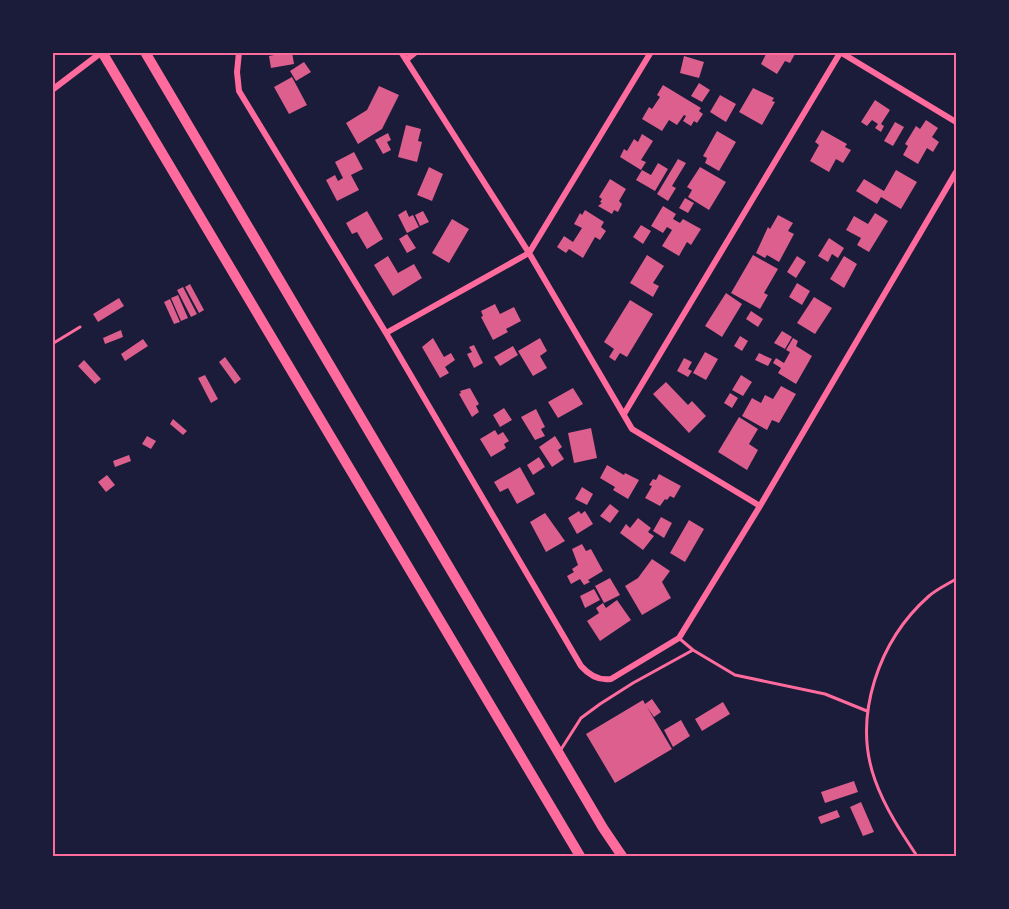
<svg xmlns="http://www.w3.org/2000/svg" width="1009" height="909" viewBox="0 0 1009 909" font-family="Manrope,sans-serif">
<style>
.building{fill:#dd5f8e}
.lines{fill:none;stroke-linecap:round;stroke-linejoin:round}
.service{stroke:#ff6b9d;stroke-width:3}
.minor{stroke:#ff6b9d;stroke-width:6}
.trunk{stroke:#ff6b9d;stroke-width:10}
.neatline{fill:none;stroke:#ff6b9d;stroke-width:2}
</style>
<rect width="100%" height="100%" fill="#1b1b3a"/>
<path class="building" d="M274 52H292L294 64 271 68 269 56 274 55Z
M767 52H796L790 63 785 61 777 74 761 64Z
M684 56 704 62 699 78 680 73Z
M304 62 311 72 296 81 290 71Z
M292 77 307 105 289 114 274 87Z
M699 83 710 90 702 102 691 96Z
M663 85 701 108 699 111 703 114 697 123 694 121 691 126 683 121 686 116 684 115 677 125 669 120 662 131 642 119 649 107 652 109 660 97 657 95Z
M379 86 399 95 382 129 358 144 346 123 367 110Z
M753 88 774 98 772 101 775 102 762 125 739 112Z
M720 95 736 104 726 122 710 112Z
M875 100 890 110 881 124 884 126 881 132 875 128 878 124 872 120 867 126 861 122Z
M926 120 938 128 932 137 939 142 933 152 927 148 918 164 903 155 908 146 905 144 916 126 920 129Z
M895 122 904 127 893 146 884 141Z
M406 125 421 129 418 141 422 142 417 162 398 157Z
M822 130 847 144 845 147 851 150 843 163 836 159 829 172 810 161 819 145 815 142Z
M717 131 736 142 719 171 705 163 707 158 703 156Z
M388 133 391 140 387 142 391 150 383 154 375 140Z
M642 134 653 141 641 160 646 162 641 170 620 157 624 149 627 151 634 139 638 142Z
M354 152 363 169 351 175 359 190 337 201 326 180 335 175 338 181 343 178 335 162Z
M678 159 686 163 672 186 676 188 668 201 657 194Z
M658 163 668 169 655 191 636 180 642 170 651 175Z
M429 167 443 174 432 201 417 195Z
M700 167 726 182 709 210 688 197 692 190 687 187Z
M896 170 917 182 901 209 881 197 877 204 856 191 864 179 884 191Z
M610 179 626 189 619 201 622 204 618 212 614 210 612 214 598 206 602 203 600 202 602 199 599 197Z
M685 198 694 203 688 213 679 208Z
M663 206 676 214 673 219 680 223 683 219 701 229 691 245 687 242 679 256 662 246 672 230 667 227 663 233 651 226Z
M406 210 409 217 413 215 419 227 407 233 398 215Z
M585 210 604 222 601 227 606 231 600 240 595 237 583 258 569 249 566 253 557 247 564 236 573 242 582 228 574 224 580 213 582 215Z
M367 211 383 239 367 249 357 232 352 234 346 223Z
M423 211 429 222 420 226 415 215Z
M875 213 888 221 869 252 857 245 861 238 846 230 854 216 868 224Z
M778 215 793 223 788 231 794 234 779 262 767 255 765 258 756 253 768 227 770 229Z
M452 219 469 229 449 263 432 253Z
M641 225 651 231 643 244 633 237Z
M407 234 416 248 407 253 399 239Z
M829 238 844 248 838 258 832 254 828 262 818 256Z
M647 255 664 266 653 283 659 286 653 297 630 283Z
M753 255 778 269 764 293 768 295 760 309 731 293Z
M388 256 398 273 414 264 422 278 393 296 374 265Z
M797 256 806 262 796 278 787 272Z
M844 256 857 264 844 288 830 279Z
M797 283 810 291 802 305 789 297Z
M190 284 204 310 199 313 185 287Z
M183 287 197 314 191 317 177 290Z
M726 293 742 304 722 337 705 326Z
M178 295 188 318 181 321 171 298Z
M814 297 832 308 815 334 797 323Z
M119 298 124 306 98 322 93 314Z
M170 299 180 322 174 324 164 302Z
M630 300 653 314 627 357 620 353 615 361 609 357 614 349 604 342Z
M495 304 500 314 514 307 521 321 506 329 508 332 493 340 481 317 483 316 481 311Z
M751 311 763 319 758 327 746 319Z
M121 330 123 337 105 344 103 338Z
M782 331 792 337 785 349 774 343Z
M740 336 748 341 742 351 734 346Z
M433 338 444 357 451 353 455 360 445 367 449 373 440 378 422 347Z
M540 338 547 351 540 356 547 368 533 376 518 351Z
M793 338 798 341 796 346 812 356 796 384 778 373 781 368 773 363 776 358 784 363 790 352 786 350Z
M143 339 148 346 125 361 121 354Z
M474 345 483 363 474 368 467 354 472 352 469 347Z
M513 346 518 355 500 366 494 357Z
M705 352 718 359 706 380 693 373Z
M759 353 772 359 768 366 755 360Z
M225 357 241 379 235 384 219 362Z
M684 358 692 362 688 369 692 371 688 377 677 371Z
M84 360 101 379 95 384 78 366Z
M205 375 218 399 211 403 198 378Z
M741 375 752 382 743 396 732 390Z
M666 382 688 405 692 401 706 416 689 433 653 394Z
M781 386 796 394 779 423 772 420 767 430 742 416 752 398 761 403 765 395 773 399Z
M470 388 479 404 476 406 479 412 472 417 459 394 461 393 460 391Z
M573 388 583 404 558 418 548 402Z
M730 393 738 398 732 408 724 403Z
M504 408 512 420 500 427 493 415Z
M536 409 545 427 541 429 545 436 535 440 521 417Z
M739 417 758 429 749 444 758 450 747 470 718 452Z
M173 419 187 431 183 435 170 424Z
M591 428 597 458 574 463 568 433Z
M495 430 498 435 503 432 509 441 504 444 506 448 491 457 480 439Z
M147 436 156 441 151 449 142 444Z
M555 436 562 447 558 450 564 459 552 467 539 447Z
M129 455 131 461 115 467 113 461Z
M539 457 545 467 533 475 527 465Z
M607 465 624 475 625 473 639 480 628 499 613 490 615 487 600 478Z
M520 467 535 494 517 504 508 488 500 492 494 482Z
M659 474 681 486 674 498 670 496 667 500 665 499 660 506 645 498 652 486 649 485 653 479 656 480Z
M107 475 115 485 106 492 98 482Z
M582 487 593 494 587 505 575 499Z
M610 504 619 511 610 523 600 516Z
M579 511 581 514 585 511 593 524 577 534 568 518Z
M545 513 565 541 546 552 530 522Z
M661 517 672 523 664 538 653 531Z
M638 518 651 528 648 532 654 536 643 550 620 533 626 524 630 528Z
M689 520 704 529 685 562 670 553Z
M582 544 586 551 591 549 603 571 588 580 590 582 584 585 580 579 571 584 567 576 574 572 572 569 578 565 572 549Z
M652 559 670 571 662 582 671 598 642 615 625 586 638 578Z
M610 578 620 595 604 603 595 586Z
M594 589 600 600 585 608 580 596Z
M617 600 631 620 600 641 587 621 599 613 596 608 603 603 606 608Z
M652 699 661 712 654 717 647 707 672 749 615 783 586 734 643 700 645 704Z
M723 702 730 714 702 731 695 719Z
M681 720 690 736 673 747 664 730Z
M854 781 858 792 825 803 821 792Z
M861 802 874 832 863 836 850 807Z
M837 810 840 817 821 824 818 817Z"/>
<g class="lines">
<path class="service" d="M52 344 80 327
M680 639 693 650 735 675 825 694 867 711
M560 751 581 718 600 704 633 683 693 650
M917 856C901 832 885 808 875 780 852 716 879 640 929 596 937 589 948 584 956 579"/>
<path class="minor" d="M239 52 237 72 239 91 386 333 581 666C589 675 598 681 611 679L679 638 760 506 956 172
M401 52 529 253 632 429 760 506
M406 60 416 52
M52 90 102 52
M386 333 529 253 651 52
M624 414 840 53V52L956 122"/>
<path class="trunk" d="M102 52 580 856
M145 52 603 828 622 856"/>
</g>
<rect width="1009" height="909" fill="none" stroke="#1b1b3a" stroke-width="108"/>
<rect x="54" y="54" width="901" height="801" class="neatline"/>
</svg>
